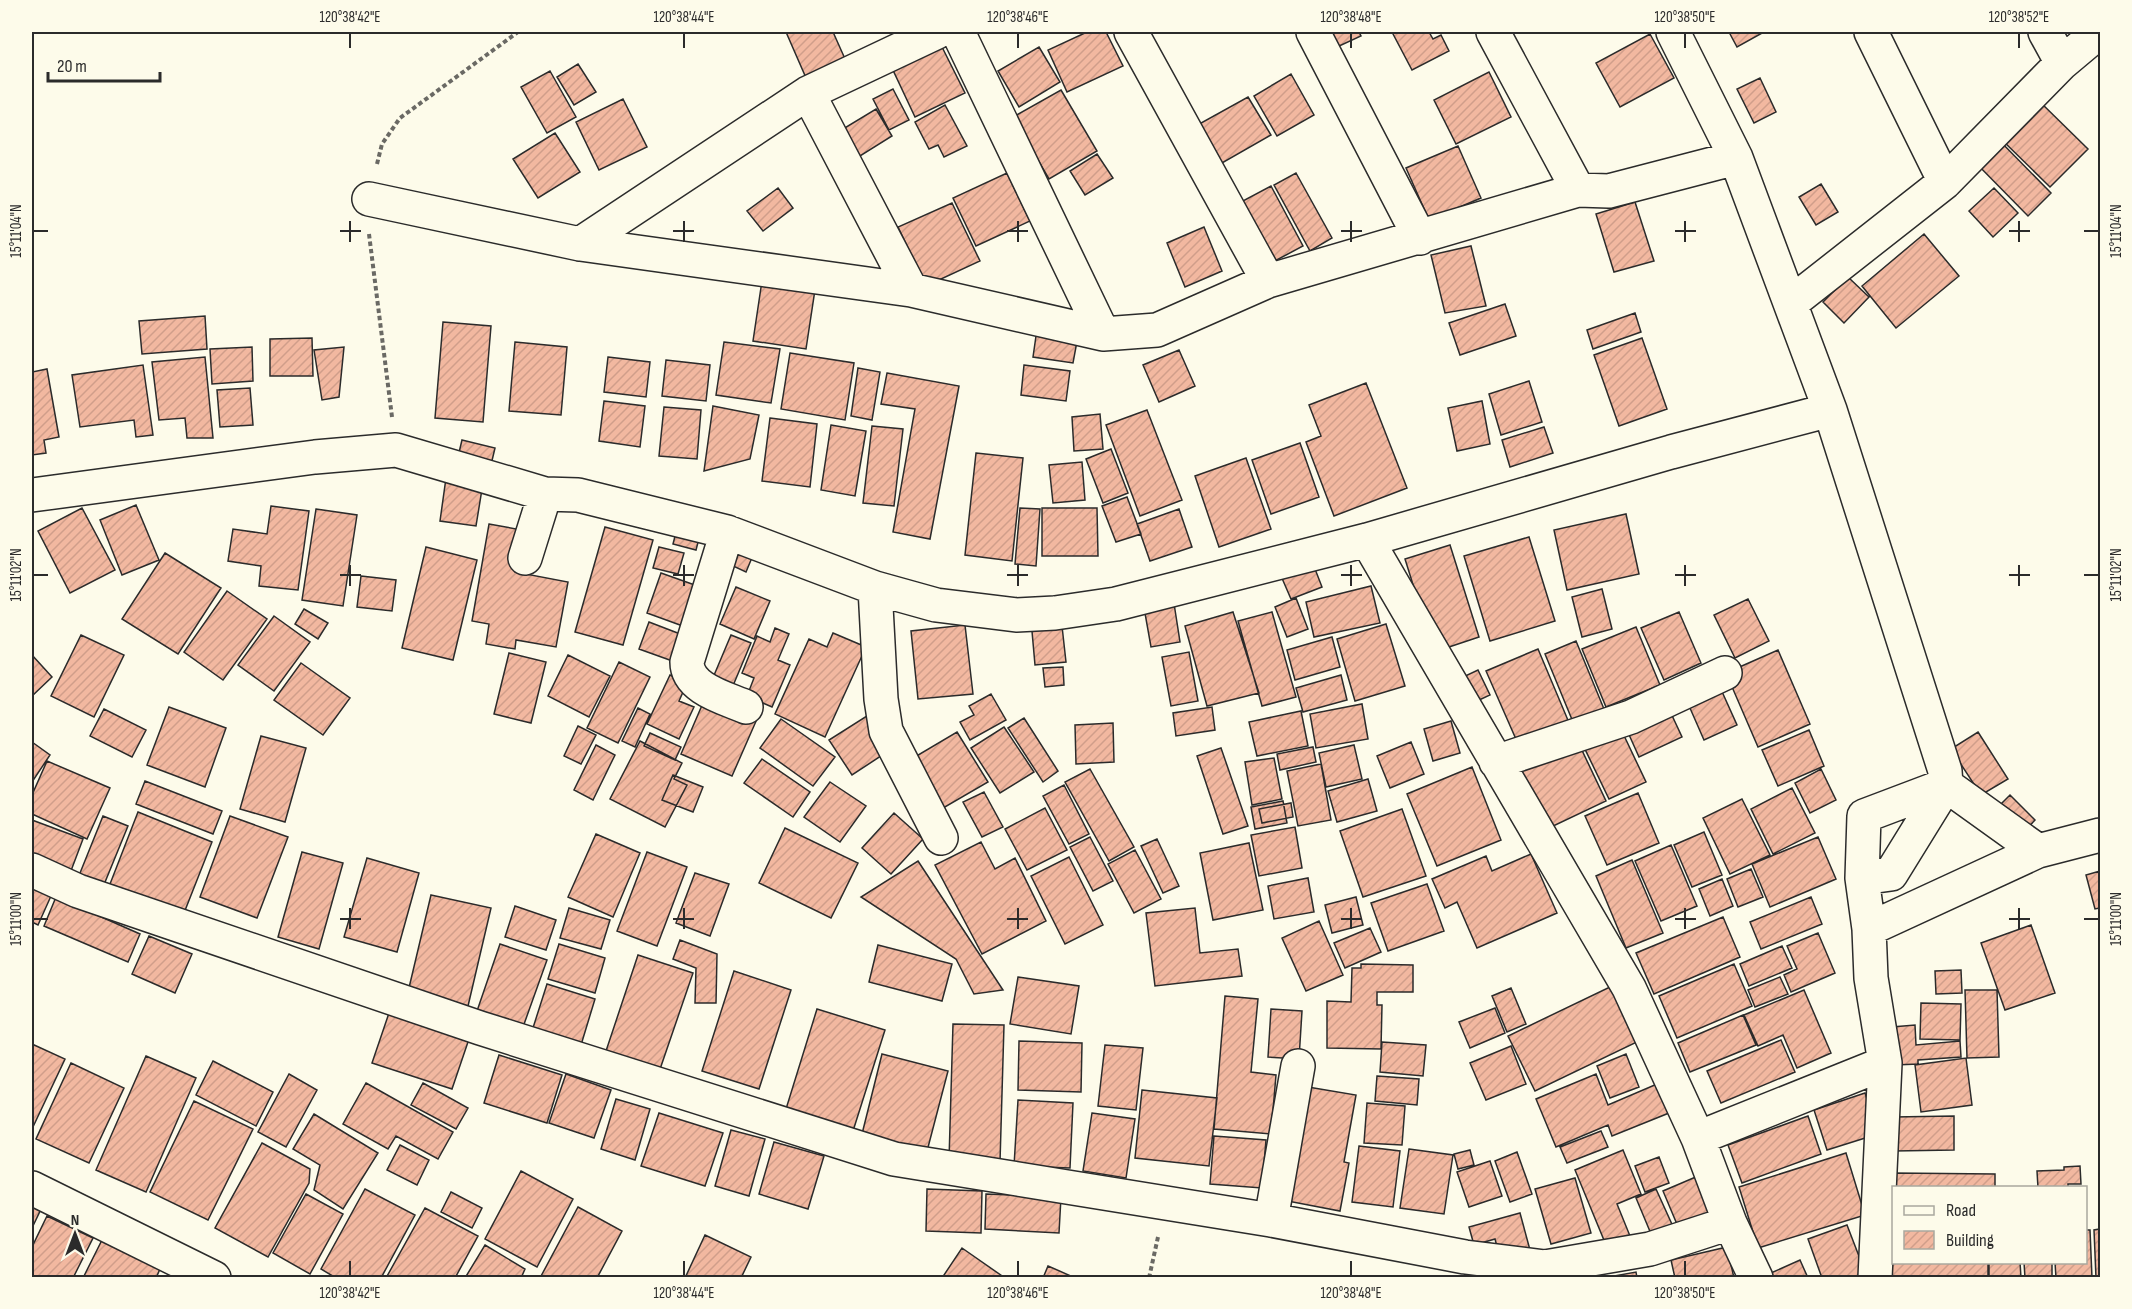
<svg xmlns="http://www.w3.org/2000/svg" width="2132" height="1309" viewBox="0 0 2132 1309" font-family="'Sofia Sans Condensed',sans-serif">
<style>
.building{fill:url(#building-hatch);stroke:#2b2b2b;stroke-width:1.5}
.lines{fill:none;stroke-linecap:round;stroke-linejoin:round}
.minor-casing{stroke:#2b2b2b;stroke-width:36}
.path{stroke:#6a6964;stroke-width:4;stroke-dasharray:4.5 3;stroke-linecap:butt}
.minor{stroke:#fdfbea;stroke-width:33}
.ticks{fill:none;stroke:#2b2b2b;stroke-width:2}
.neatline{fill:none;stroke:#2b2b2b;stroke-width:2}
.ticks-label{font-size:15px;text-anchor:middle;fill:#2b2b2b}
</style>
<defs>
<pattern id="building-hatch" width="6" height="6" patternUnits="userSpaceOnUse" patternTransform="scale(1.5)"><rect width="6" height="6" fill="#f2b8a0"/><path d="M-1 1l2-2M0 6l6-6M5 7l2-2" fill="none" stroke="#d09e8a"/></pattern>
</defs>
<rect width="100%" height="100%" fill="#fdfbea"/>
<path class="building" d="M786 32H833L850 70 810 87Z
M1087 32H1106L1123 66 1067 92 1048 50Z
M1329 32H1359L1361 36 1337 47Z
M1392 32H1429L1433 39 1441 35 1449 51 1412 70Z
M1729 32H1764L1737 47Z
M1650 34 1674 78 1620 107 1596 63Z
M941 45 965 93 915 117 892 68Z
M1039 47 1060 82 1019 107 998 71Z
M578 64 596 92 574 105 557 77Z
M550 71 576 117 547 133 521 87Z
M1489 72 1511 117 1456 144 1434 100Z
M1291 74 1314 115 1277 136 1254 96Z
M1760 78 1776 112 1754 123 1737 89Z
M893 89 909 120 889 130 873 99Z
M1061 90 1097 151 1049 179 1013 117Z
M1248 97 1271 135 1215 167 1192 128Z
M623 99 647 147 599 170 576 122Z
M2037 99 2088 149 2050 187 1999 137Z
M945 105 967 146 944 157 938 145 929 149 915 122Z
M876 109 892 136 860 156 843 129Z
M555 133 580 172 538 198 513 159Z
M1995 136 2051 193 2028 216 1972 159Z
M1458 146 1481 198 1429 220 1406 168Z
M1097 154 1113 178 1085 195 1070 171Z
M1007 173 1030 221 976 246 953 198Z
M1296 173 1332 238 1310 251 1274 185Z
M1821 184 1838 212 1816 225 1799 197Z
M1271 186 1303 246 1271 263 1239 203Z
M778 188 793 208 763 231 747 211Z
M1994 188 2018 213 1993 237 1969 211Z
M1635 202 1654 261 1614 272 1596 214Z
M952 203 980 261 926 286 898 227Z
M1204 227 1222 271 1185 287 1167 243Z
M1924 234 1959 276 1896 328 1862 286Z
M1471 246 1486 306 1445 313 1431 255Z
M763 274 816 283 806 349 753 341Z
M1848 277 1869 297 1844 323 1823 302Z
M1505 304 1516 336 1460 355 1449 323Z
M1635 313 1641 332 1593 349 1587 330Z
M205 316 207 349 142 354 139 321Z
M443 322 491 326 483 422 435 418Z
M1037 329 1078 336 1073 363 1033 357Z
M312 338 313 376H270V339Z
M1642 338 1667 409 1619 426 1594 355Z
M515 342 567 347 561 415 509 411Z
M724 342 780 349 771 403 716 395Z
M252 347 253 381 212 384 210 349Z
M344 347 339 397 322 400 314 350Z
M1179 350 1195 386 1159 402 1143 365Z
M790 353 854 363 845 420 781 409Z
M205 357 213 438H187L185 418 159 420 152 362Z
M608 357 650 362 646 397 604 392Z
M666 360 710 365 706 401 662 396Z
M143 365 153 435 136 437 134 420 80 427 72 375Z
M1024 365 1070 371 1066 401 1021 395Z
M858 368 880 372 872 420 851 416Z
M47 369 59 437 44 440 46 453 32 455V372Z
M887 373 959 386 930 539 893 532 915 409 881 404Z
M1529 381 1542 422 1501 435 1489 394Z
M1366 383 1407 488 1334 516 1306 442 1321 436 1309 405Z
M250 388 253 425 220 427 217 390Z
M604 401 645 406 640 447 599 441Z
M1482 401 1490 444 1457 451 1448 408Z
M713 406 759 415 750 459 704 471Z
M664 407 701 410 697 459 659 456Z
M1147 410 1182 500 1140 516 1106 425Z
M1100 414 1103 449 1074 451 1072 417Z
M770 418 817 424 810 487 762 481Z
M831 425 866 431 855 496 821 490Z
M872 426 903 429 894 506 863 503Z
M1544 427 1553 453 1510 467 1502 440Z
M462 440 495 448 490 469 457 461Z
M1300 443 1319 497 1271 514 1252 460Z
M1111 449 1128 493 1103 503 1086 459Z
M976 453 1023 458 1012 561 965 555Z
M1246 458 1271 529 1219 547 1195 476Z
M1082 462 1085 500 1053 503 1049 465Z
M446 478 483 483 476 526 440 521Z
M1127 497 1141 534 1116 542 1102 506Z
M136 505 159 560 122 575 100 520Z
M271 506 309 511 298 590 259 586 261 566 228 561 233 529 267 534Z
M82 508 115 570 70 593 38 531Z
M1020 508 1040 509 1036 566 1015 564Z
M1042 508H1097L1098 556H1042Z
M316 509 357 515 343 606 302 600Z
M1179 509 1192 547 1150 561 1137 524Z
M1626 514 1639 574 1567 590 1554 530Z
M679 521 702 527 696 550 673 544Z
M489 524 522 530 515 572 568 582 556 647 516 640 515 649 486 644 489 624 472 621Z
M605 527 653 540 623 645 575 632Z
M1529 537 1555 621 1490 641 1464 556Z
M743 543 756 548 746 572 733 566Z
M1450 545 1479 637 1434 652 1405 559Z
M426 547 477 560 453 660 402 648Z
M659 547 684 553 678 574 653 568Z
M165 553 221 588 178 654 122 619Z
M1310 556 1322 587 1291 599 1278 569Z
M661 573 706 589 691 629 647 613Z
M361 576 396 580 392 611 357 607Z
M1371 586 1380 623 1314 637 1306 602Z
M736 587 770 601 754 639 720 624Z
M1602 589 1612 629 1582 637 1572 597Z
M227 591 267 619 223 680 184 652Z
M1173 597 1180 642 1151 647 1143 602Z
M1296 598 1308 629 1287 637 1275 607Z
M1748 599 1769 641 1735 658 1714 615Z
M304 609 328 623 318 639 295 624Z
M1233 612 1259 693 1207 706 1185 626Z
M1272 612 1296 697 1262 706 1238 621Z
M1679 612 1701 663 1664 680 1641 628Z
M274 616 310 642 274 691 238 665Z
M1061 617 1066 662 1035 665 1031 620Z
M649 622 688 637 678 663 639 649Z
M1386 624 1405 686 1355 701 1337 639Z
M965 625 973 694 918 699 911 631Z
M1636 627 1660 685 1606 707 1582 649Z
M775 628 789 634 778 660 790 665 772 707 747 696 754 678 742 673 757 636 770 642Z
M833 633 866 647 825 737 775 714 809 639 827 647Z
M81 635 124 655 94 717 51 696Z
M731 635 751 643 732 688 712 680Z
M1332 637 1340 667 1295 680 1287 650Z
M1576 641 1604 709 1573 722 1545 654Z
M1538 649 1570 725 1519 746 1486 671Z
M1778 650 1810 724 1758 747 1726 673Z
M1189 652 1198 701 1171 706 1162 657Z
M509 653 546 662 531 723 494 714Z
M32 655 52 677 32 696Z
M568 655 610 676 589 717 548 696Z
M619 662 650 677 618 743 587 728Z
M301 663 350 698 323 735 274 700Z
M1063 667 1064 685 1045 687 1043 668Z
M1478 670 1490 695 1475 702 1463 677Z
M670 675 687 683 679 701 694 707 679 739 647 724Z
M1341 675 1347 700 1303 712 1296 688Z
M1719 685 1737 725 1704 740 1686 699Z
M991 694 1006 720 970 740 960 722 974 715 969 706Z
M706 696 757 719 732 776 681 754Z
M1362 704 1368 739 1316 748 1310 714Z
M169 707 226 728 205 787 147 765Z
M1212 707 1215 730 1176 736 1173 713Z
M638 708 650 714 635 747 622 741Z
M104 709 146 730 132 757 90 736Z
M1669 709 1682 737 1639 757 1626 728Z
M1301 711 1308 746 1257 756 1249 722Z
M870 714 893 748 852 775 829 740Z
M1024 718 1058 771 1043 782 1008 728Z
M781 719 835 757 813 786 760 748Z
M1451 721 1460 753 1433 761 1424 729Z
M1113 723 1114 762 1076 764 1075 725Z
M1619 725 1646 782 1609 799 1582 743Z
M578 726 596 735 581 764 564 756Z
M1004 727 1034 772 1000 793 971 748Z
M1809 730 1824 766 1778 786 1762 750Z
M957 732 988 782 938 811 908 761Z
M1978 732 2008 779 1981 795 1951 749Z
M650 733 681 747 675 760 644 746Z
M261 736 306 748 285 822 240 809Z
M640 741 682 763 674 779 687 785 665 827 610 799Z
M32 742 50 755 32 782Z
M1411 742 1424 774 1390 788 1377 756Z
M1579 744 1606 801 1549 828 1521 771Z
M596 745 615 755 593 800 574 790Z
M1354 745 1362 779 1326 787 1319 753Z
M1313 747 1316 762 1280 770 1277 754Z
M1221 748 1248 826 1223 834 1197 756Z
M1274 758 1282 799 1252 805 1245 762Z
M762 759 810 792 793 817 744 783Z
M47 761 110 788 87 839 32 814V795Z
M1321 764 1331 820 1298 826 1287 771Z
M1472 767 1501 840 1437 866 1407 794Z
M1090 769 1134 847 1109 861 1065 782Z
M1821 769 1836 800 1810 813 1795 783Z
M673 775 703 787 693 812 662 800Z
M1368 779 1377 811 1337 822 1328 791Z
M145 781 222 811 213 834 136 804Z
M830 782 866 806 840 842 804 817Z
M1064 785 1089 834 1069 844 1043 796Z
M1792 788 1815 833 1773 854 1751 809Z
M984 792 1003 827 982 837 963 802Z
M1638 793 1659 843 1607 865 1585 816Z
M2010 795 2035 820 2021 835 1995 810Z
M1742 799 1770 855 1730 874 1703 818Z
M1283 801 1287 823 1255 829 1251 807Z
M1291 803 1293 817 1262 823 1259 809Z
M1045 808 1067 850 1027 870 1005 829Z
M1402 809 1426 876 1363 897 1340 831Z
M138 812 212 842 184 913 110 884Z
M894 813 923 839 891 874 862 848Z
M103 816 128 826 103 887 78 878Z
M230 816 288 837 257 918 200 897Z
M32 820 83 839 69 876 32 862Z
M1295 827 1302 868 1259 876 1251 835Z
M785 828 858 863 831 918 759 883Z
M1704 832 1722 875 1692 887 1674 845Z
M596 834 640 853 613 917 568 897Z
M1090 837 1113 881 1093 891 1070 847Z
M1818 837 1836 879 1770 907 1752 864Z
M1157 839 1179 886 1163 893 1141 846Z
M981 842 995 869 1015 858 1046 921 982 954 935 865Z
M1249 843 1263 910 1213 920 1200 853Z
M1671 845 1697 906 1661 921 1635 861Z
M1135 850 1161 899 1134 913 1108 864Z
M302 852 343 863 319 949 278 937Z
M647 852 687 867 657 946 617 931Z
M1531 854 1557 913 1477 948 1457 902 1445 908 1432 879 1486 856 1492 871Z
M1069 857 1103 925 1065 944 1031 876Z
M367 858 419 873 397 952 344 937Z
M1632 860 1663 933 1626 948 1596 876Z
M918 861 1003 990 974 994 956 959 861 897Z
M1751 869 1763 897 1738 907 1727 879Z
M2100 871V908L2095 909 2086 875Z
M695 873 729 884 710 936 676 923Z
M1308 878 1314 912 1274 919 1268 886Z
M1722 879 1733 906 1710 916 1699 889Z
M1427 884 1444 931 1388 951 1371 903Z
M32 888 51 896 38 925 32 922Z
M431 895 491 908 468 1006 408 992Z
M56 897 140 934 128 962 44 926Z
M1356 897 1363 925 1332 933 1325 905Z
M1811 897 1822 924 1761 949 1750 922Z
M515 906 556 920 546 950 505 937Z
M569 908 610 920 601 949 560 938Z
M1195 908 1200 953 1238 949 1242 976 1155 986 1146 913Z
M1723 917 1740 957 1654 994 1636 953Z
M1319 921 1343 975 1306 991 1282 938Z
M2031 925 2055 993 2005 1010 1981 943Z
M1370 928 1381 952 1345 968 1334 943Z
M1818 933 1835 973 1791 992 1784 975 1797 969 1787 946Z
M149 936 192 954 175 993 132 974Z
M680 940 717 954 716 1003H695L696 968 673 959Z
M500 944 547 960 523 1027 477 1011Z
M559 944 605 958 595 993 548 979Z
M878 945 952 964 942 1001 869 982Z
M1782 946 1792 968 1749 986 1740 964Z
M638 955 693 973 658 1075 604 1057Z
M1361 964 1413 965V992H1377V1005H1382L1381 1049 1327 1048V1001L1351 1002 1352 968H1361Z
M1734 964 1752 1006 1677 1038 1659 996Z
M1961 970 1962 993 1936 994 1935 971Z
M734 971 791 990 759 1089 702 1071Z
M1018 977 1079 986 1071 1034 1010 1024Z
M1780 977 1788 994 1755 1007 1748 990Z
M547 984 595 999 581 1045 532 1031Z
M1612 986 1639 1041 1535 1091 1508 1036Z
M1511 988 1526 1024 1507 1032 1492 996Z
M1804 990 1831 1053 1797 1068 1783 1035 1758 1046 1744 1015Z
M1965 990H1997L1999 1057 1967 1058Z
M1225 996 1258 999 1251 1072 1276 1075 1271 1134 1214 1129Z
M1921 1003 1961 1004 1960 1040 1920 1039Z
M1495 1008 1505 1033 1470 1048 1459 1022Z
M817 1009 885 1030 853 1131 786 1109Z
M1271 1009 1302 1011 1299 1059 1268 1057Z
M389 1013 469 1039 452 1089 372 1063Z
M1743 1015 1756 1045 1690 1072 1678 1043Z
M953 1024 1004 1025 1000 1162 949 1160Z
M1915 1025 1916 1045 1960 1041 1961 1057 1918 1060V1064L1895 1065 1892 1027Z
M1781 1040 1795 1072 1721 1103 1707 1071Z
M1019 1041 1082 1043 1081 1092 1018 1090Z
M1382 1042 1426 1045 1423 1076 1380 1072Z
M32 1044 65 1059 32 1129Z
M1105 1045 1143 1048 1136 1110 1098 1106Z
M1511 1046 1526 1084 1486 1100 1470 1063Z
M882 1054 948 1071 926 1155 861 1138Z
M1626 1054 1639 1087 1610 1098 1597 1066Z
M499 1055 562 1075 547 1123 484 1103Z
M146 1056 196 1078 146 1192 96 1170Z
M1966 1058 1972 1105 1921 1112 1915 1065Z
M213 1061 273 1092 256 1126 196 1095Z
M71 1063 124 1088 89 1163 36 1139Z
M289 1074 317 1090 286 1147 258 1132Z
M566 1074 611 1090 594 1138 549 1123Z
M1596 1074 1608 1105 1657 1084 1669 1113 1612 1136 1608 1125 1556 1147 1536 1099Z
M1377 1076 1419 1079 1417 1105 1375 1101Z
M366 1083 453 1132 438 1159 396 1136 388 1149 343 1124Z
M423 1083 468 1108 456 1129 411 1105Z
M1308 1087 1356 1095 1344 1162 1349 1163 1340 1211 1277 1199Z
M1142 1090 1217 1098 1209 1166 1135 1158Z
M1865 1093 1878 1134 1827 1150 1814 1110Z
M616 1099 650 1109 635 1160 601 1149Z
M1018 1100 1073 1103 1070 1168 1014 1166Z
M194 1101 253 1129 208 1220 150 1192Z
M1367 1103 1405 1106 1402 1145 1364 1143Z
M659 1113 723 1133 705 1186 641 1166Z
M1092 1113 1135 1119 1126 1178 1083 1171Z
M314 1114 378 1153 343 1209 314 1190 320 1165 293 1149Z
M1808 1116 1821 1154 1742 1183 1728 1145Z
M1954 1116V1150L1894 1151 1893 1117Z
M731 1130 765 1139 749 1196 715 1186Z
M1601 1131 1608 1147 1567 1163 1560 1147Z
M1214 1136 1266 1140 1262 1188 1210 1184Z
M774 1142 824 1156 808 1209 759 1194Z
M262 1143 310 1169 309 1183 268 1257 215 1228Z
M400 1145 429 1160 417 1185 387 1170Z
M1359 1146 1400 1151 1393 1207 1352 1202Z
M1409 1149 1453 1155 1444 1214 1400 1208Z
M1470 1150 1474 1165 1458 1169 1454 1154Z
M1623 1150 1641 1194 1617 1204 1630 1236 1606 1245 1575 1170Z
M1517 1152 1532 1194 1510 1202 1495 1161Z
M1846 1153 1865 1215 1758 1248 1739 1187Z
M1659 1157 1669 1183 1645 1192 1635 1166Z
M1490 1161 1502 1196 1469 1207 1457 1172Z
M2080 1166 2081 1184H2068V1188H2038L2037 1171 2064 1170V1167Z
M521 1171 573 1199 537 1267 485 1239Z
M1893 1173 1995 1174V1188H1894Z
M1698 1176 1714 1215 1679 1229 1663 1191Z
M1575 1178 1591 1233 1551 1244 1535 1189Z
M365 1189 415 1215 381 1278H336L321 1269Z
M927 1189 982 1191 981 1233 926 1231Z
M1656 1189 1675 1231 1654 1241 1636 1198Z
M451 1192 482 1208 472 1228 441 1212Z
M306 1194 343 1214 310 1274 273 1253Z
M986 1194 1061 1197 1059 1233 985 1229Z
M32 1202 42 1207 32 1228Z
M578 1207 622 1231 597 1278H540Z
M425 1208 478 1236 455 1278H386Z
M1520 1213 1530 1250 1500 1258 1495 1239 1474 1245 1469 1227Z
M47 1216 93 1238 73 1278H32V1247Z
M1847 1225 1867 1277 1822 1278 1808 1239Z
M2100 1229V1278H2096L2094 1230Z
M1894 1230V1262H1988V1278H1884Z
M2086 1230H2090L2092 1278H2056L2055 1262H2086Z
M705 1235 751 1257 741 1278H685Z
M102 1240 160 1269 156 1278H83Z
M485 1245 525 1269 521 1278H465Z
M1727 1247 1734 1278H1675L1671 1260Z
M962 1248 1005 1278H942Z
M1800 1260 1808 1278H1762V1277Z
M1989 1262H2020L2021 1278H1989Z
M2024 1262H2052V1278H2025Z
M1048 1266 1071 1276 1070 1278H1043Z
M1636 1272 1637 1278H1603Z"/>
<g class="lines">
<g class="minor-casing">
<path id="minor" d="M958 32 1103 334
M1131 32 1268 281
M1313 32 1420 238
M1493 32 1578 190
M1871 32 1945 182
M2045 32 2062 63
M808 93 911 290
M369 199 580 244 911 290 1103 334 1157 330 1268 281 1578 190 1609 191 1736 158
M580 244 808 93 937 32
M1791 303 1945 182 2062 63 2099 32
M1830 410 1945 771 1946 785 1891 874 1862 878 1869 929
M32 495 315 457 396 450 545 494 578 495 727 532 875 588 936 605 1016 615 1055 613 1116 604 1367 540 1671 452 1830 410 1736 158 1673 32
M727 532 687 662C687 689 726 698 746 707
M1367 540 1629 988 1698 1138 1730 1223 1756 1278
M525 558 545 494
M875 588 881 699 886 731 941 838
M1496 762 1631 717 1725 673
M32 870 78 891 480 1028 894 1159 1271 1220 1465 1257 1545 1267 1650 1249 1730 1223
M1862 878 1864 816 1946 785 2038 851
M1698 1138 1885 1063
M32 1188 214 1278
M1271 1220 1298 1066
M1875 1278 1885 1063 1871 978 1869 929 2038 851 2100 835"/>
</g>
<path class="path" d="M377 164 382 144 400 118 518 32
M369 234 392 417
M1149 1278 1158 1237"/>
<use href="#minor" class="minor"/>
</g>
<path class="ticks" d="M350 33V48M684 33V48M1018 33V48M1351 33V48M1685 33V48M2019 33V48M350 221V242M684 221V242M1018 221V242M1351 221V242M1685 221V242M2019 221V242M33 231H48M340 231H361M673 231H694M1007 231H1028M1341 231H1362M1675 231H1696M2009 231H2030M2084 231H2099M350 565V586M684 565V586M1018 565V586M1351 565V586M1685 565V586M2019 565V586M33 575H48M340 575H361M673 575H694M1007 575H1028M1341 575H1362M1675 575H1696M2009 575H2030M2084 575H2099M350 908V929M684 908V929M1018 908V929M1351 908V929M1685 908V929M2019 908V929M33 919H48M340 919H361M673 919H694M1007 919H1028M1341 919H1362M1675 919H1696M2009 919H2030M2084 919H2099M350 1261V1276M684 1261V1276M1018 1261V1276M1351 1261V1276M1685 1261V1276"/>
<rect width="2132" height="1309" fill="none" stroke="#fdfbea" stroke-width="66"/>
<rect x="1892" y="1186" width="195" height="78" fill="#fdfbea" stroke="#a9a89e" stroke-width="1.5"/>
<rect x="1904" y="1206" width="30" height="9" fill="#fdfbea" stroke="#a9a89e" stroke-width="1.5"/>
<text x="1946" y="1216" font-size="18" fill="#2b2b2b">Road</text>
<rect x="1904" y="1231" width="30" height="18" fill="url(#building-hatch)" stroke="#a9a89e" stroke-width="1.5"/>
<text x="1946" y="1246" font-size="18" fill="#2b2b2b">Building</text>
<g transform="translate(75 1234)" stroke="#fdfbea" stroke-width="4.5" paint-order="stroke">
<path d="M0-4.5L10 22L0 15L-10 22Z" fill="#2b2b2b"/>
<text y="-9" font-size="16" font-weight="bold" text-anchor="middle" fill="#2b2b2b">N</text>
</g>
<path d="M48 72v9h112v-9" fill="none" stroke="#2b2b2b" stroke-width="3"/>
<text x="57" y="72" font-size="18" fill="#2b2b2b" stroke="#fdfbea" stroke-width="4.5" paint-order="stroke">20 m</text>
<rect x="33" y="33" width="2066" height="1243" class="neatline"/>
<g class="ticks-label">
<text x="350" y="22">120°38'42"E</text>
<text x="684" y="22">120°38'44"E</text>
<text x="1018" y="22">120°38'46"E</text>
<text x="1351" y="22">120°38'48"E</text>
<text x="1685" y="22">120°38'50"E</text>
<text x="2019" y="22">120°38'52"E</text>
<text transform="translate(16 231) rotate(-90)" y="5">15°11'04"N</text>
<text transform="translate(2116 231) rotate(-90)" y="5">15°11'04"N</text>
<text transform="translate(16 575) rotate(-90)" y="5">15°11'02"N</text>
<text transform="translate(2116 575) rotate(-90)" y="5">15°11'02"N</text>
<text transform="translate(16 919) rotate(-90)" y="5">15°11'00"N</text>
<text transform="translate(2116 919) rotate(-90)" y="5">15°11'00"N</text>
<text x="350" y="1298">120°38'42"E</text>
<text x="684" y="1298">120°38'44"E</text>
<text x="1018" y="1298">120°38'46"E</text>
<text x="1351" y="1298">120°38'48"E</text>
<text x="1685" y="1298">120°38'50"E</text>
</g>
</svg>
